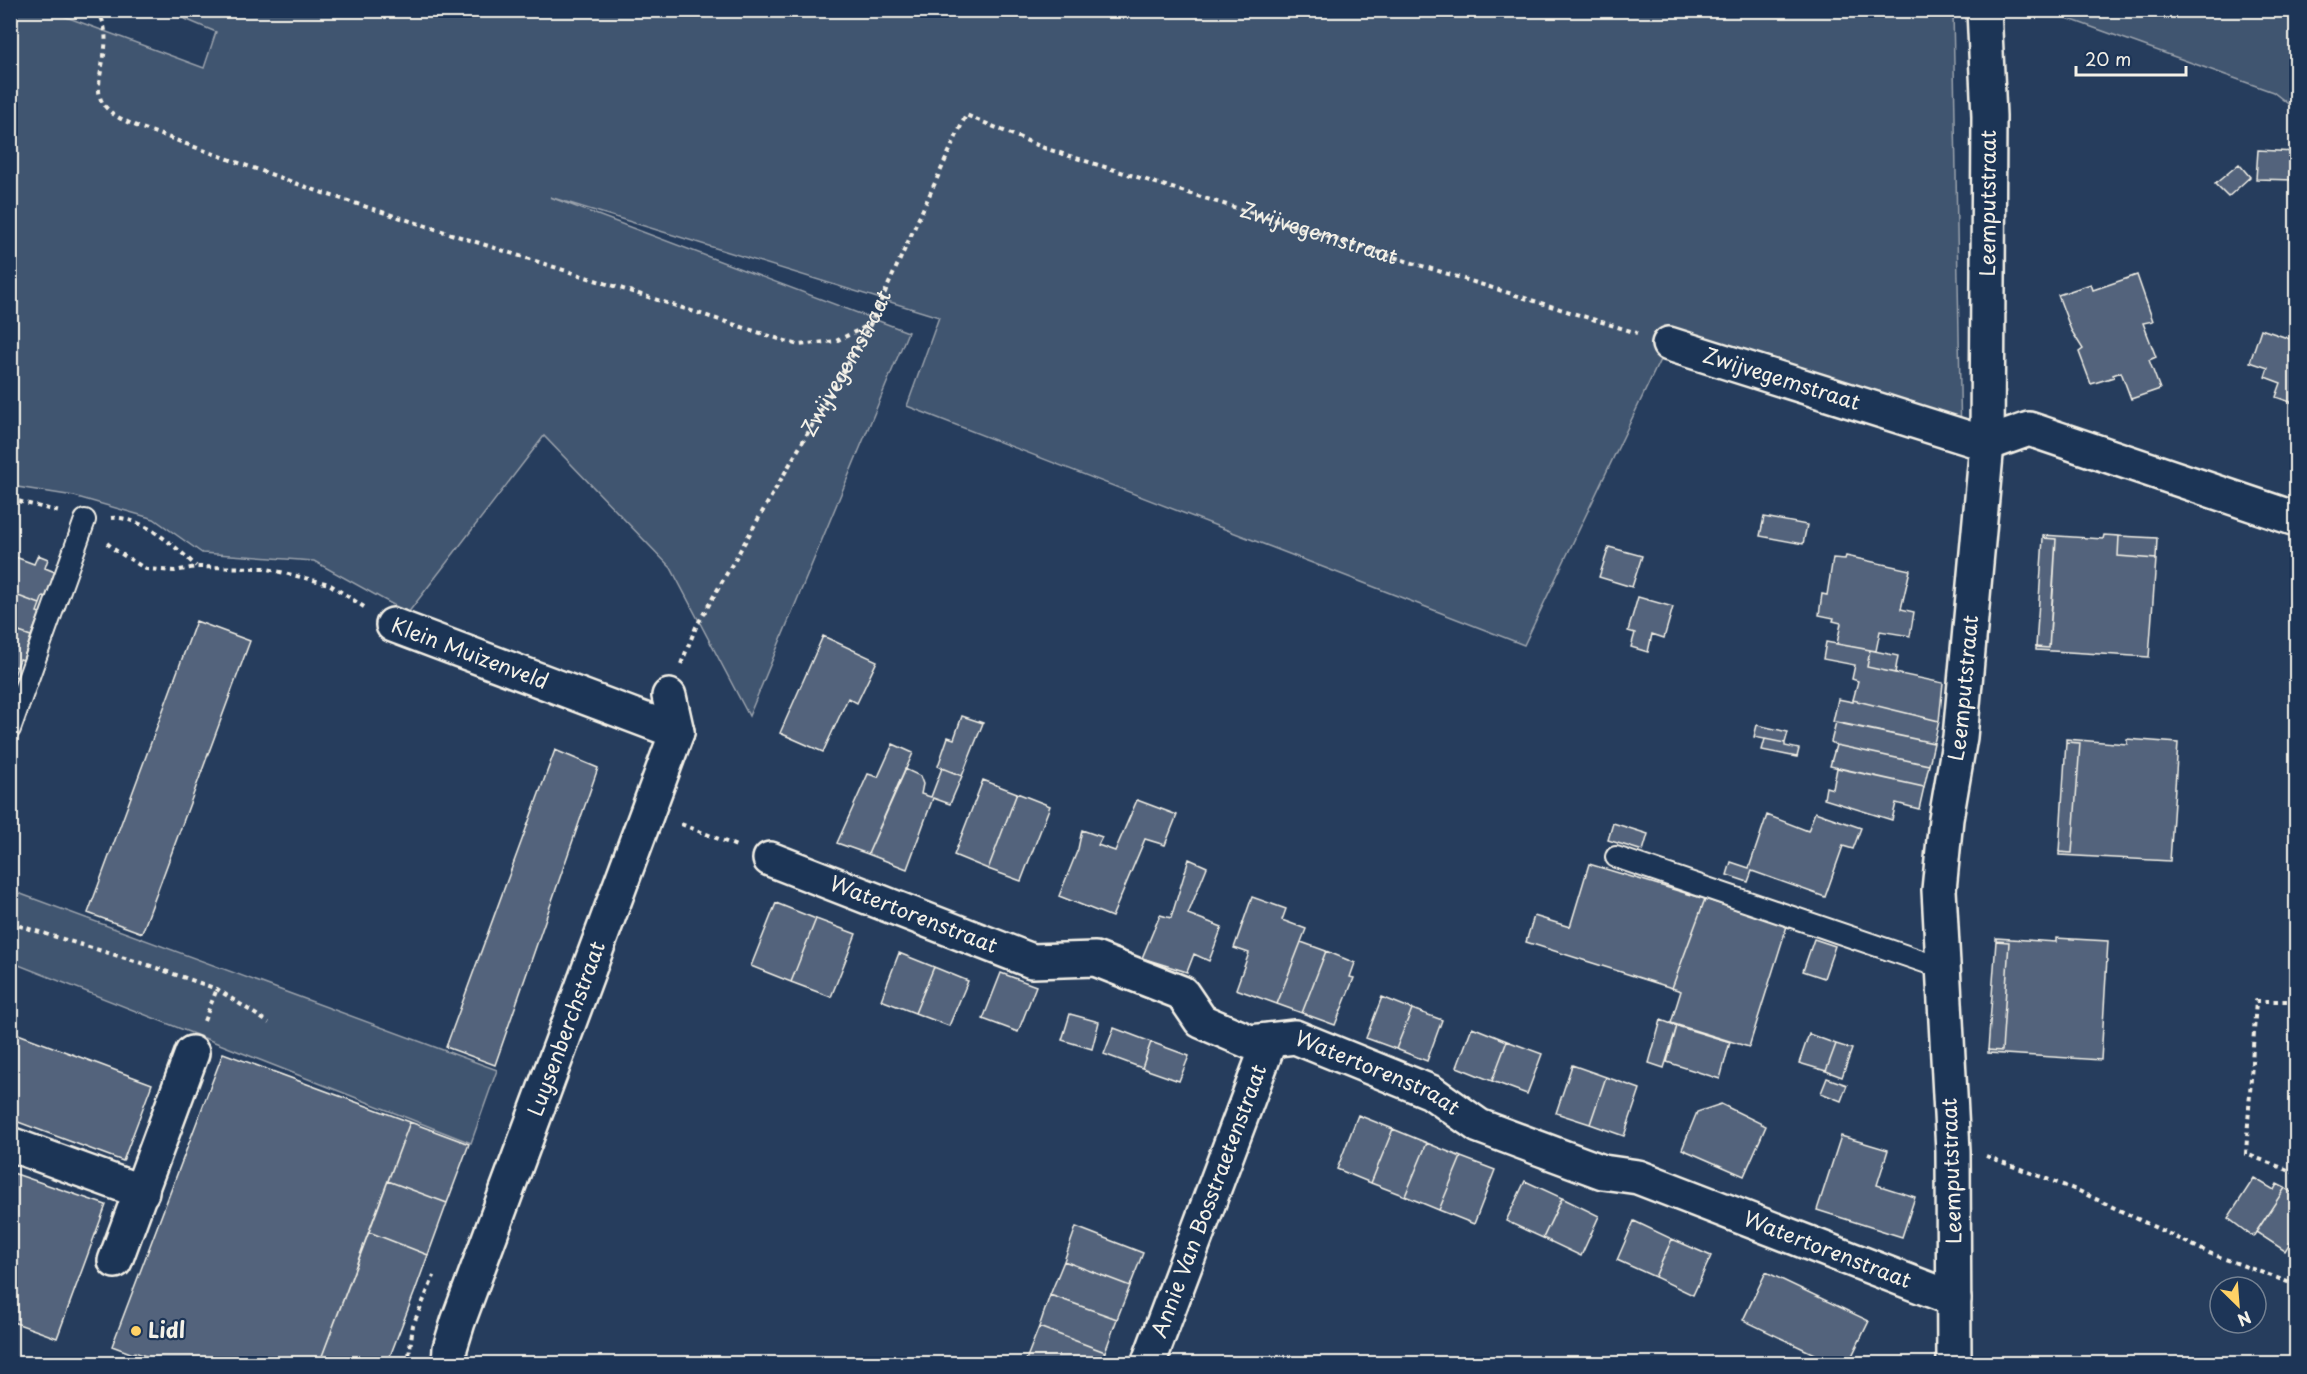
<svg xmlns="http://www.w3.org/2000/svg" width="2307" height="1374" viewBox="0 0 2307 1374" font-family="'Playpen Sans',sans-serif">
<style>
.green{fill:#40546f;stroke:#9aa2ac;stroke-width:1.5}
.building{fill:#52647b;stroke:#f4f1e8;stroke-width:1.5}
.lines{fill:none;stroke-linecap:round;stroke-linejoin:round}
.service-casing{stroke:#f4f1e8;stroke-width:24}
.minor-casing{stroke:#f4f1e8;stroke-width:38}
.path{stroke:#f4f1e8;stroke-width:4;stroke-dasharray:4.5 4.5;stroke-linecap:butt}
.service{stroke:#1d3557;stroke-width:20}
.minor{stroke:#1d3557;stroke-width:33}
.poi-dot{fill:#ffd166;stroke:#1d3557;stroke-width:2}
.labels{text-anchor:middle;stroke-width:4.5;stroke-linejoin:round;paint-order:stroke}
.street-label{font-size:21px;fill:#f4f1e8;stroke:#1d3557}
.poi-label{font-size:21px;font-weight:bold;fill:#f4f1e8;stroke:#1d3557;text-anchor:start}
</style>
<rect width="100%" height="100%" fill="#263d5d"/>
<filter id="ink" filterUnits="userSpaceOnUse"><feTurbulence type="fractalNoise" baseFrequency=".0167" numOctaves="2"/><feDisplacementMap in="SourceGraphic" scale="12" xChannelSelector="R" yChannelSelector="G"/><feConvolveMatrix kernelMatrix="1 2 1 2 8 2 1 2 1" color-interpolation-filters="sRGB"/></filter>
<g filter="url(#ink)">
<path class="green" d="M10 11H50L204 68 216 32 166 11H1953L1961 443 1668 343 1524 645 907 406 939 317 550 197 908 332 749 716 671 568 544 436 408 613 314 561 202 553 154 519 74 496 11 486Z
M2047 11H2296V110L2273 92Z
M10 890 497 1070 471 1143 11 962Z"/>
<path class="building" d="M2258 150 2296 152 2295 180 2256 179Z
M2239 164 2250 177 2228 197 2215 184Z
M2137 275 2153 321 2143 323 2156 357 2149 360 2160 389 2131 399 2121 372 2113 375 2114 377 2091 384 2079 352 2083 349 2071 330 2058 295 2091 284 2093 290Z
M2261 329 2296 341V404L2276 397 2281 383 2265 377 2268 368 2250 362Z
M1764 517 1807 525 1803 544 1760 536Z
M2043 535 2103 539 2104 535 2119 536 2118 556 2156 559 2149 657 2036 650V647L2049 648 2053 593 2056 539 2043 538Z
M2119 536 2157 538 2156 559 2118 556Z
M2043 538 2056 539 2049 648 2036 647Z
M1609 547 1642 556 1632 587 1599 577Z
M10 555 34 564 38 555 48 559 45 568 55 572 46 597 43 596 40 604 10 593Z
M1846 556 1910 570 1901 609 1914 612 1910 636 1880 631 1876 651 1837 644 1841 623 1833 621 1834 618 1819 615 1822 594 1827 595 1833 558 1845 559Z
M10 593 40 604 37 612 40 613 31 636 10 629Z
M1638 597 1673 607 1664 638 1652 634 1648 652 1631 647 1635 633 1628 631Z
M196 621 250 641 142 933 88 913Z
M10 629 31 636 23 660 20 659 17 667 10 665Z
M823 636 877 661 857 703 848 698 823 752 780 733Z
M1826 642 1870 650 1867 667 1943 683 1939 721 1853 700 1858 681 1852 679 1855 665 1823 659Z
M1870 650 1898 656 1895 673 1867 667Z
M10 665 17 667 14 676 17 677 10 694Z
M1838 699 1853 702V700L1939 721 1934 743 1833 722Z
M962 716 983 723 962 776 938 766 948 737 954 739Z
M1836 722 1934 743 1929 765 1836 745 1831 742Z
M1757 725 1788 732 1785 743 1754 737Z
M1765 739 1785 743V746L1799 749 1797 757 1762 750Z
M2066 739 2127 744V739L2178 743 2170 861 2059 855V852L2072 853 2080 743 2066 742Z
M2066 742 2080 743 2072 853 2059 852Z
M893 744 913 753 868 854 837 843 868 774 878 777Z
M1836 745 1929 765 1924 787 1830 766Z
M555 750 598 768 495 1065 446 1047Z
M942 768 962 776 950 804 933 798 907 869 868 854 905 769 920 776 923 784 921 794 931 797Z
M1837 768 1924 787 1919 809 1896 803 1892 820 1824 799 1826 787 1833 789Z
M983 780 1017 793 988 869 954 855Z
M1017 793 1050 806 1021 881 988 869Z
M1137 800 1177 815 1165 845 1145 839 1112 917 1059 896 1078 849 1082 830 1102 837 1098 845 1115 851Z
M1815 812 1861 828 1853 849 1843 846 1825 897 1752 871 1748 882 1727 875 1731 862 1749 868 1767 815 1808 831Z
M1613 823 1648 834 1643 851 1608 840Z
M1189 859 1207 867 1188 914 1222 927 1209 961 1194 954 1187 972 1142 958 1160 915 1171 918Z
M1589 864 1705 899 1672 988 1526 942 1534 916 1570 927Z
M1252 897 1286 909 1282 920 1306 929 1277 1004 1236 989 1249 953 1234 948Z
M1705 899 1787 926 1749 1047 1671 1023 1681 991 1672 988Z
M776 903 816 919 791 982 751 966Z
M816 919 856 934 831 997 791 982Z
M1996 938 2056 942V938L2108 941 2101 1060 1988 1053V1050L2002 1051 2009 942 1996 941Z
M1814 939 1835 946 1824 978 1803 971Z
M1996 941 2009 942 2002 1051 1988 1050Z
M1301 942 1326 951 1302 1013 1277 1004Z
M1326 951 1355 963 1350 977 1354 978 1335 1025 1302 1013Z
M899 953 934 967 915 1013 881 1000Z
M934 967 968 981 949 1026 915 1013Z
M1001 973 1036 986 1018 1032 983 1019Z
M1382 997 1412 1009 1396 1049 1366 1038Z
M1412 1009 1442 1020 1427 1061 1396 1049Z
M1070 1014 1099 1022 1092 1049 1062 1040Z
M1661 1020 1677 1026 1664 1068 1649 1063Z
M1677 1026 1730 1042 1720 1079 1667 1062Z
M1472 1027 1507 1041 1492 1081 1457 1067Z
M1114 1028 1151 1042 1142 1068 1104 1054Z
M10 1031 152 1084 123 1161 10 1119Z
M1809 1034 1836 1044 1826 1071 1799 1063Z
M1507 1041 1542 1054 1527 1094 1492 1081Z
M1151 1042 1189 1056 1179 1081 1142 1068Z
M1836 1044 1852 1049 1842 1077 1826 1071Z
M223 1053 410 1122 319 1364H167L135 1352 133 1354 112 1346Z
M1572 1065 1606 1077 1590 1124 1556 1113Z
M1606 1077 1640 1089 1624 1136 1590 1124Z
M1827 1078 1847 1085 1841 1101 1821 1093Z
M1721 1104 1766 1126 1744 1176 1682 1149 1697 1112Z
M1358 1115 1393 1129 1371 1183 1337 1169Z
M410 1122 469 1144 447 1203 388 1181Z
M1393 1129 1427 1143 1405 1196 1371 1183Z
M1841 1136 1888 1150 1877 1185 1915 1197 1902 1237 1817 1210Z
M1427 1143 1461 1157 1439 1210 1405 1196Z
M1461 1157 1495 1170 1474 1224 1439 1210Z
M10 1172 106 1205 57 1338 10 1321Z
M2254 1178 2274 1190 2277 1184 2285 1188 2253 1237 2228 1218Z
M388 1181 447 1203 428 1255 369 1232Z
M1525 1181 1562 1198 1543 1238 1506 1221Z
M2285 1188 2296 1196V1233L2285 1251 2256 1232Z
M1562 1198 1599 1216 1581 1256 1543 1238Z
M1634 1221 1672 1239 1655 1277 1617 1260Z
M1076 1227 1143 1253 1130 1286 1064 1261Z
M369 1232 428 1255 415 1291 387 1364H319Z
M2296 1233V1249L2289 1244Z
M1672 1239 1711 1256 1693 1295 1655 1277Z
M1064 1261 1130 1286 1117 1319 1050 1295Z
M1766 1272 1869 1321 1848 1364H1835L1743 1320Z
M1050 1295 1117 1319 1105 1352 1039 1327Z
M1039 1327 1105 1352 1100 1364H1035L1026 1360Z"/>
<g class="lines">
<g class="service-casing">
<path id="service" d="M10 729 85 520
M1616 857 1942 968"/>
</g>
<g class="minor-casing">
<g id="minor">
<path id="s2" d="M1669 344 1987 444 2029 429 2296 519"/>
<path id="s3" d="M393 625 677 732"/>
<path id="s4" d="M770 859 1032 961 1095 959 1182 993 1201 1021 1250 1042 1295 1037 1431 1092 1479 1126 1603 1172 1638 1177 1954 1299"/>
<path d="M10 1144 142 1192"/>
<path d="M115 1261 192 1053"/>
<path id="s5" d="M449 1364 450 1348 458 1322 677 732 669 696"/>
<path id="s6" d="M1148 1364 1270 1040"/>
<path id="s7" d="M1954 1364 1953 1151 1939 890 1946 819 1960 737 1987 444 1989 116 1984 10"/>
</g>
</g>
<g class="path">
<path d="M97 10C120 44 87 83 104 105 112 116 127 122 139 127L323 193 798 345 836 341 869 325"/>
<path d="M10 499 60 512"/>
<path d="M111 518C141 515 176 547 196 566"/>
<path d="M107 543 115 550 146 569 175 571 196 567 264 568 329 584 364 607"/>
<path id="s1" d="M681 664 696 627 870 325 966 115 1044 148 1637 333"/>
<path d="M681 824 739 847"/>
<path d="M10 923 148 965 217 989 269 1023"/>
<path d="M2296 1001H2256L2246 1154 2296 1173"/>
<path d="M204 1021 217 989"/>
<path d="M1986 1156 2079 1191 2209 1253 2296 1285"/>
<path d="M408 1364 413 1325 434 1276"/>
</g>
<use href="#service" class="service"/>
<use href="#minor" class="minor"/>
</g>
</g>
<circle class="poi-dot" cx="136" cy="1331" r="6"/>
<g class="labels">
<g class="street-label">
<text dy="7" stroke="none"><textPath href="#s7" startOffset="1164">Leemputstraat</textPath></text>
<text dy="7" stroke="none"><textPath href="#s1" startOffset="992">Zwijvegemstraat</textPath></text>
<text dy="7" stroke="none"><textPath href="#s1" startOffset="344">Zwijvegemstraat</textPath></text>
<text dy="7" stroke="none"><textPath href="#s2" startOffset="118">Zwijvegemstraat</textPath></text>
<text dy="7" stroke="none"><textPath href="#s3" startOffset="82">Klein Muizenveld</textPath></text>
<text dy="7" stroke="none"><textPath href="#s7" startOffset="678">Leemputstraat</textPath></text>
<text dy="7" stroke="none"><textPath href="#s4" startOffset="154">Watertorenstraat</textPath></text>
<text dy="7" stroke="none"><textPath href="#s5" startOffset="356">Luysenberchstraat</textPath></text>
<text dy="7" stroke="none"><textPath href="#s4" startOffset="660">Watertorenstraat</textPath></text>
<text transform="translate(1952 1171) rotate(-92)" y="7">Leemputstraat</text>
<text dy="7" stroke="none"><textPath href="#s6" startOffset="174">Annie Van Bosstraetenstraat</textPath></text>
<text dy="7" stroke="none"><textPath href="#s4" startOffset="1146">Watertorenstraat</textPath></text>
</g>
<g class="poi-label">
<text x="148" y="1338">Lidl</text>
</g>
</g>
<rect width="2307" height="1374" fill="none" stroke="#1d3557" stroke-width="36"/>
<rect x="18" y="18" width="2271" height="1338" fill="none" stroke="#f4f1e8" stroke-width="2" filter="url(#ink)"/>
<g transform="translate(2238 1305) rotate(155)"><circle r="28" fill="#1d3557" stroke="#738091" stroke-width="1.5"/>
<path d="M0-4.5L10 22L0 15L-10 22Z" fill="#ffd166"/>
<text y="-9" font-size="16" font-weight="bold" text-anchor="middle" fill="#f4f1e8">N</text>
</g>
<path d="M2076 66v9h110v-9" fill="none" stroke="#f4f1e8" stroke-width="3"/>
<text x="2085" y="66" font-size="18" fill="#f4f1e8" stroke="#1d3557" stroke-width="4.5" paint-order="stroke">20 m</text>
</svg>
